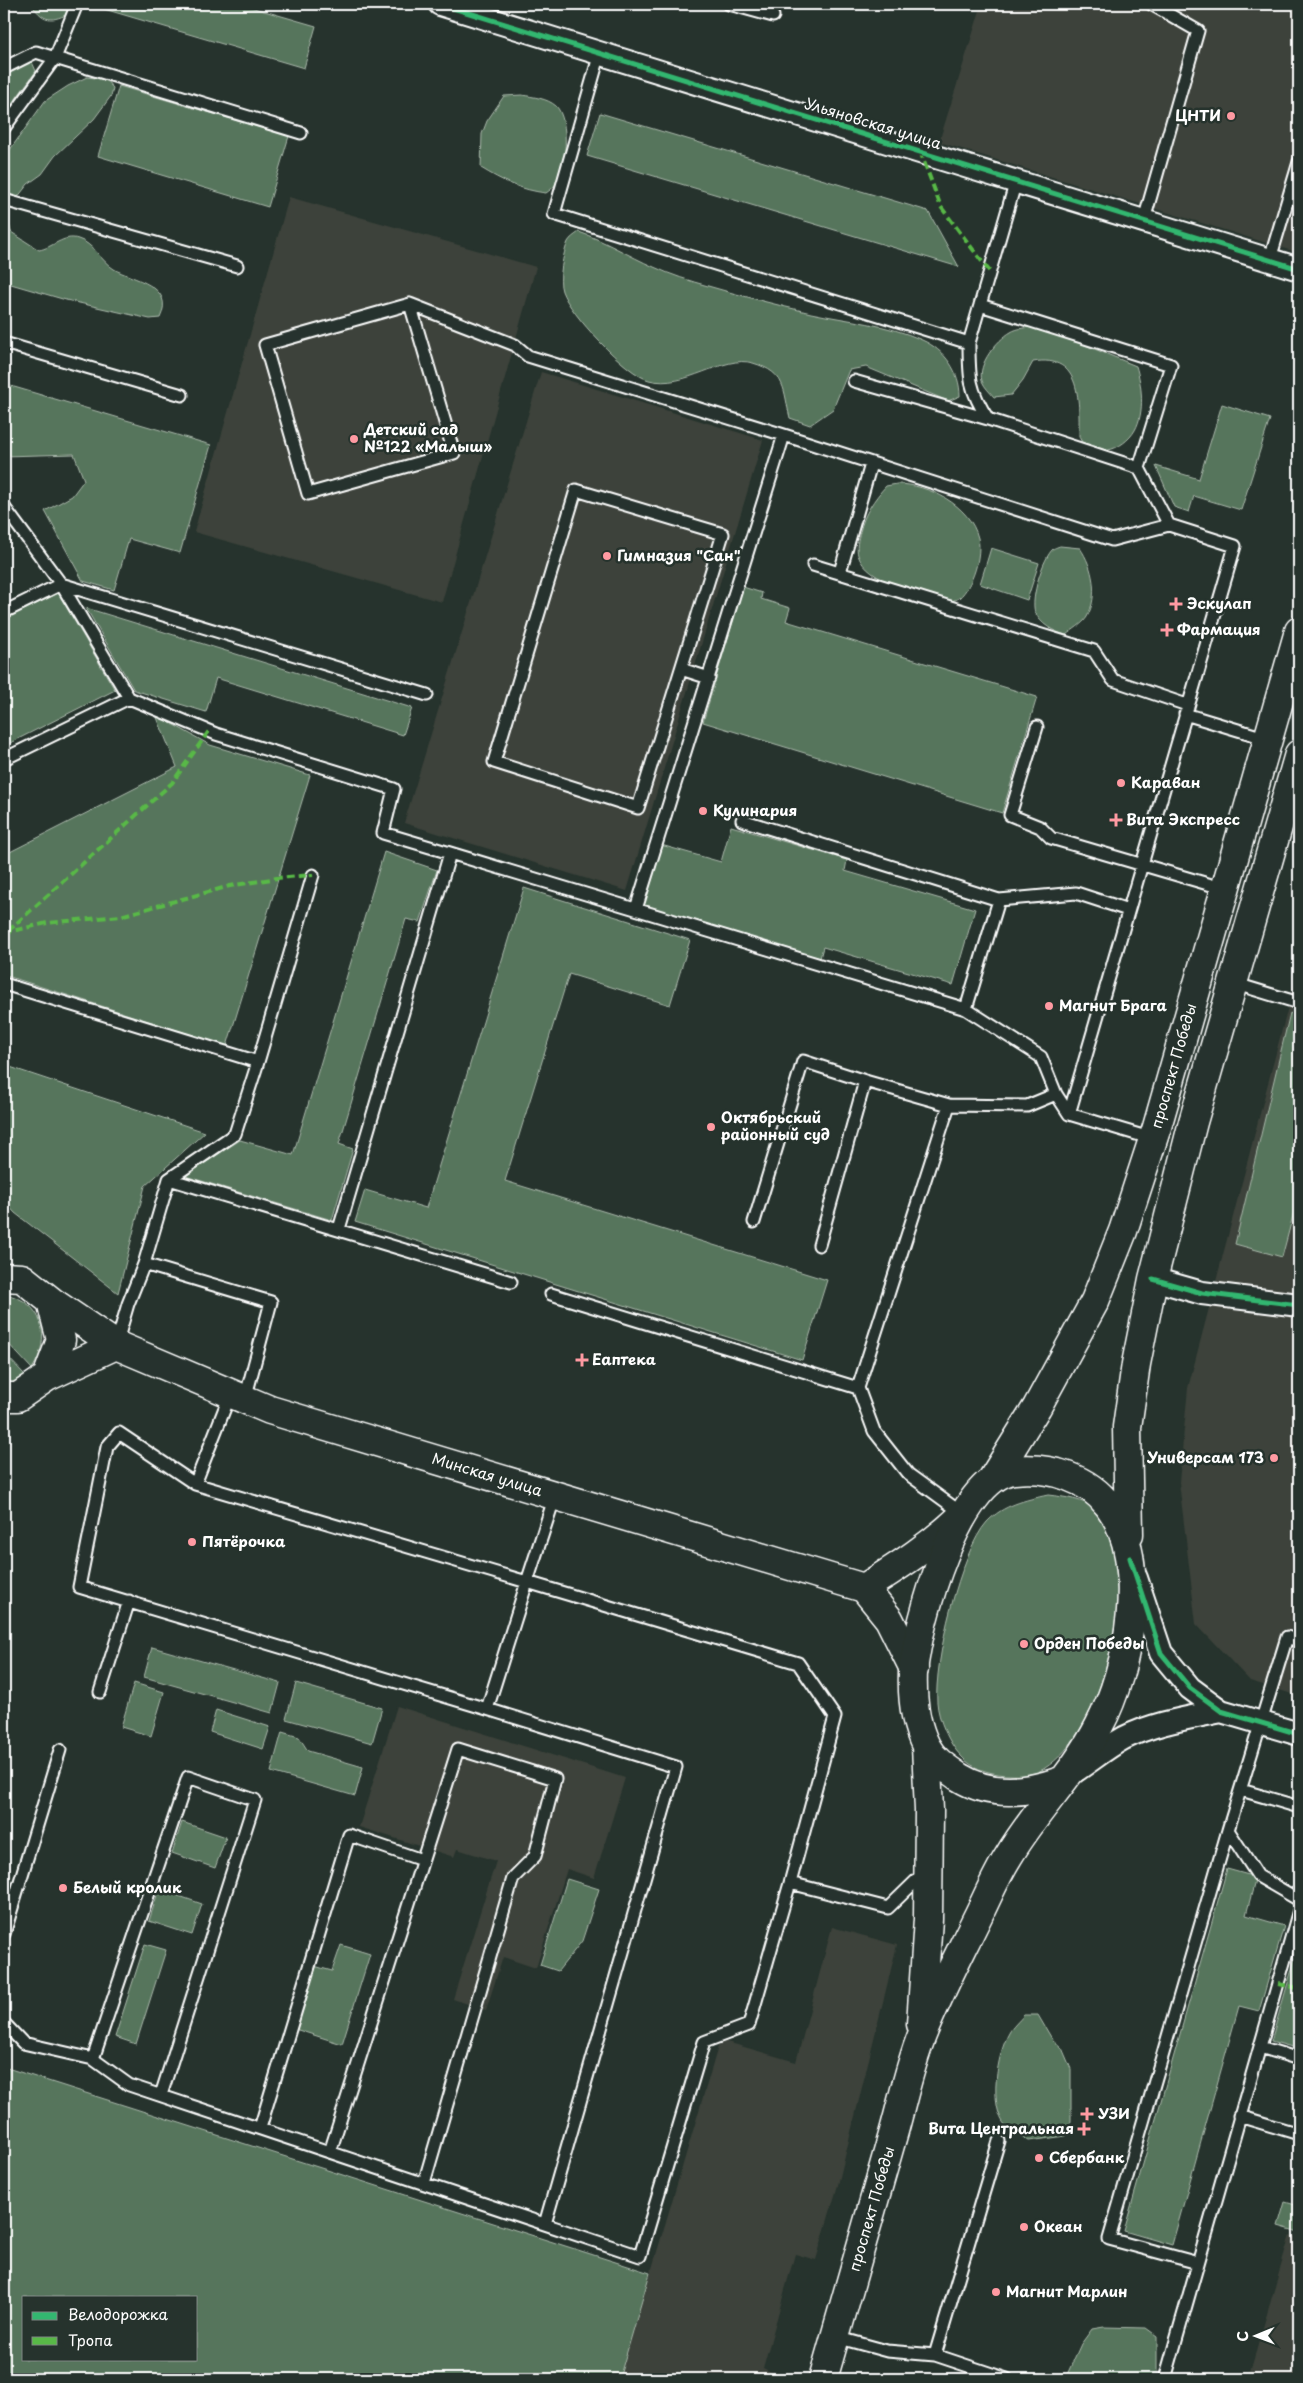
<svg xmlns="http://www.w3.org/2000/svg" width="1303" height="2383" viewBox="0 0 1303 2383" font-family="'Playpen Sans',sans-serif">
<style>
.built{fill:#3c423a}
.green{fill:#57745b;stroke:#abbaad;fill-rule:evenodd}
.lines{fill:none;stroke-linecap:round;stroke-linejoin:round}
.service-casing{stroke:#fff;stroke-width:15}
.minor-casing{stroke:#fff;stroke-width:26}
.secondary-casing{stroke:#fff;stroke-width:31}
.primary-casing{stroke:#fff;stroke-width:31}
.service{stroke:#26332d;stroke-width:11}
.minor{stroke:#26332d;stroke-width:22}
.secondary{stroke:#26332d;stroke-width:28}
.primary{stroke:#26332d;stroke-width:28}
.quiet{stroke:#58b947;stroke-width:4;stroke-dasharray:8 4;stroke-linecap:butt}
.cycleway-casing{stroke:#26332d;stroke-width:8}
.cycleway{stroke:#33b770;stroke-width:5}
.poi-dot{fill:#ff9aa2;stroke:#26332d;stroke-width:2}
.labels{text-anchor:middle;stroke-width:5;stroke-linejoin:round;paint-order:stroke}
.poi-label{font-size:15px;font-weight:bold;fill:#fff;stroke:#26332d;text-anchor:start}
.street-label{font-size:15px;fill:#fff;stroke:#26332d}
</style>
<rect width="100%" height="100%" fill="#26332d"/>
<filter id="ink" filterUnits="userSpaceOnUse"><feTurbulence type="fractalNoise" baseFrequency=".02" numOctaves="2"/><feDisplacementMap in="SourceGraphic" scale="10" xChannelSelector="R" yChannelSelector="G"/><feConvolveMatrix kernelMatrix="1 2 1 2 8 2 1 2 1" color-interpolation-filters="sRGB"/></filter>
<g filter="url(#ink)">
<path class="built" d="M982 4H1299V253L939 142Z
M289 197 536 267 442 602 194 532Z
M541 372 763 440 627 891 404 823Z
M1299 965V1696L1250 1681 1196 1624 1179 1482 1188 1388Z
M397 1706 625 1778 594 1878 567 1869 536 1968 503 1957 486 2010 453 1999 496 1861 457 1849 454 1857 359 1827Z
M832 1927 897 1945 838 2185 816 2260 795 2254 763 2368 779 2376V2379H619L720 2040 796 2062Z
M1290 2235 1299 2238V2379H1248Z"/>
<path class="green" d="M31 4H71L68 14C49 23 43 20 31 4Z
M106 4H240L316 26 304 68 104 9Z
M32 62 36 71 4 115V76Z
M87 77 105 79 113 88 111 96 94 119 55 156 42 174 28 184 6 212 11 232 39 250C52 248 64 234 78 239 93 243 101 261 114 269 132 280 176 285 160 318L150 319 66 300 4 282V158L45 101 68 86Z
M119 86 289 136 268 207 98 156Z
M522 95C533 97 547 98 556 106 570 120 567 170 555 185 553 188 549 191 546 193 521 190 502 181 481 168L482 134 487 121 504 96Z
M600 113 928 211 959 267 587 156Z
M579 232C605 241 629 256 654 267 671 275 690 281 708 286 742 296 777 305 811 313 848 321 887 324 922 340 945 350 960 372 960 396L948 401 866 367 849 370 833 409 810 425 790 418C783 390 787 373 753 363 723 354 685 390 649 380 626 374 570 314 562 291 558 280 563 253 568 242 570 238 575 235 579 232Z
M1034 326 1051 331 1136 366C1142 385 1145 412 1135 430 1124 450 1091 462 1079 437 1079 404 1083 353 1033 362L1023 380 1011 395 994 397C990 392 985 388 982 381 977 364 997 340 1011 332 1017 328 1027 328 1034 326Z
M4 384 211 445 180 553 129 539 114 590 83 581 45 511 72 496 84 480 74 454 4 456Z
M1222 404 1270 419 1241 510 1194 496 1189 512 1174 507 1156 466 1199 479Z
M897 484C928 484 970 505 978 538 982 555 973 586 959 598 955 601 949 601 944 601 920 593 867 583 858 555 856 548 858 539 860 532 864 514 874 499 886 486Z
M1060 546 1080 548C1093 567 1099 595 1087 617 1083 624 1072 630 1066 635 1054 632 1040 624 1035 612 1030 599 1043 558 1053 549 1054 548 1060 546 1060 546Z
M991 548 1039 563 1027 600 980 584Z
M743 587 762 593 761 599 790 608 786 621 1037 697 1002 813 703 722Z
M58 593 115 690 4 746V620Z
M86 608 412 708 403 735 216 678 206 712 134 690Z
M156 715 210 745 310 775 227 1046 4 975V855L177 767Z
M731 826 847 860 845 871 975 909 953 985 823 947 820 958 642 907 661 845 721 862Z
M384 852 437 870 420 922 406 919 339 1144 353 1149 332 1220 185 1176 240 1140 293 1155Z
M524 888 690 940 670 1005 569 974 505 1181 827 1280 802 1360 355 1222 365 1190 426 1208Z
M1290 1013 1299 1018V1193L1282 1257 1235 1244Z
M4 1065 205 1132 145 1186 118 1293 15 1213 4 1201Z
M4 1294C44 1301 52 1338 32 1369L4 1339Z
M4 1353 25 1375 12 1383 4 1384Z
M1048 1495C1065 1497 1083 1499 1097 1510 1107 1519 1111 1532 1114 1543 1129 1605 1101 1741 1038 1772 1028 1777 1016 1775 1005 1775 989 1773 972 1769 961 1756 949 1744 938 1719 937 1702 934 1662 960 1552 987 1522 1003 1505 1025 1500 1048 1495Z
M152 1647 280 1683 272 1713 144 1677Z
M134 1683 164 1692 151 1736 121 1727Z
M296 1683 382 1708 372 1743 286 1719Z
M216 1710 270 1727 263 1749 210 1732Z
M282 1732 299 1737 308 1751 363 1767 355 1796 271 1772Z
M182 1822 226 1837 215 1868 172 1853Z
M1227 1869 1256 1877 1246 1915 1284 1926 1259 2011 1239 2006 1172 2245 1124 2231Z
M567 1879 599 1889 582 1941 558 1971 540 1965Z
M159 1889 202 1904 192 1935 149 1921Z
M145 1944 166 1950 136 2044 115 2037Z
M341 1945 370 1954 342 2044 295 2029 314 1966 332 1971Z
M1299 1945V2049L1271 2041Z
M1024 2015H1038L1052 2039 1062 2048 1071 2069V2121L1066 2136 1029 2141C1022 2137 1012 2132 1006 2126 988 2107 997 2054 1009 2033 1012 2027 1019 2021 1024 2015Z
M4 2067 650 2273 619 2379H4ZM24 2297H196V2359H24Z
M1285 2202 1299 2206V2232L1278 2226Z
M1104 2327 1146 2328 1157 2336V2379H1065L1081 2344 1092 2329Z"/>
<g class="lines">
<g class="service-casing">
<path id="service" d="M729 4 773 16
M600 53 554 214 969 343 1016 181
M4 68 36 52 55 58 77 4
M4 128 55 58 301 133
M4 200 237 266
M1144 220 1198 31 1151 4
M1270 259 1299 162
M410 304 265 345 308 494 454 453 410 304 515 345 528 356 784 435 1112 540 1169 525
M980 305 1171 365 1139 468 1169 525 1235 546 1069 1114
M4 343 182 395
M969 343C969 377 969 390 988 419
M854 381 988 419 1139 468
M4 507 61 584 427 695
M813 565 1094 651 1113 680 1187 705
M840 572 871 464
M4 612 61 584 129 698 216 734 394 789 383 833 450 853 339 1229
M681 669 723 534 576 490 494 762 638 808 681 669 709 678
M1185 714 1268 739
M1037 727 1010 815 1040 827 1051 838 1225 889
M4 759 129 698
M742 820 999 900 966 1009
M450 853 966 1009 1041 1057 1056 1094 1069 1114 1153 1139
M999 900 1076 893 1128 910
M636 909 784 435
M1233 983 1299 1003
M4 984 258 1062 235 1134 169 1179 144 1264 128 1304 116 1345
M258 1062 313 875
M169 1179 511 1282
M754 1222 803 1061 865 1081
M819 1245 865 1081 949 1105
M144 1264 271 1302 245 1399
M551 1294 858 1388
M195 1484 230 1395
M555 1496 527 1582 798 1663 835 1717 790 1883
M963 1514 908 1474 874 1431 858 1388 949 1105 1027 1106 1056 1094
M1299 1641 1287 1637 1228 1830 1258 1876 1299 1900
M100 1692 129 1601
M487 1709 79 1587 107 1447 119 1433 195 1484 527 1582 487 1709 676 1767 545 2224
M1241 1790 1299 1807
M4 1934 60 1750
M4 2023 23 2043 93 2059 188 1777 255 1800 161 2095
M1260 2047 1299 2059
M93 2059 129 2085 640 2256 704 2042 749 2025 790 1883 888 1908 926 1871
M1239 2116 1299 2134
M260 2128 349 1835 422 1860
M330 2152 458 1749 555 1779 535 1856 513 1878 424 2183
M1198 2263 1109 2239 1228 1830
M836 2337 887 2351 935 2355 1007 2379
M935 2355 999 2141
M1165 2379 1299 1910"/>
</g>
<g class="minor-casing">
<path id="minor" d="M440 4 1299 269
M1153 1279 1202 1293 1299 1305
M1136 1578 1161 1653 1190 1688 1221 1711 1299 1734
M1072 1773C1089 1762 1106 1748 1124 1738 1154 1723 1188 1718 1221 1711"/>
</g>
<g class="secondary-casing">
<path id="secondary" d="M4 1277 22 1278 51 1301 61 1340 47 1377 18 1397H4
M51 1301 116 1345 270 1410 864 1588 889 1619 914 1669
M47 1377 116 1345
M864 1588C899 1566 933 1544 963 1515"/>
</g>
<g class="primary-casing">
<path id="primary" d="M993 1478 1037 1407 1095 1301 1123 1231 1157 1127 1299 631
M1129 1534 1127 1427 1136 1364 1153 1279 1193 1122 1299 754
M921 2024 928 1919 929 1810 926 1746
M823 2379C845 2301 868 2223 890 2145 901 2109 908 2070 922 2035 938 1995 958 1957 977 1918 987 1898 996 1876 1008 1857 1035 1811 1075 1773 1099 1726 1129 1670 1150 1561 1109 1506 1088 1478 1050 1466 1014 1470 957 1478 918 1622 913 1672 912 1696 915 1724 926 1746 933 1760 946 1768 959 1777 991 1797 1026 1793 1061 1781"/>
</g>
<use href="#service" class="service"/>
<use href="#minor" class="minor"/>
<use href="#secondary" class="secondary"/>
<use href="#primary" class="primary"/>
<path class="quiet" d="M920 151 941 207 990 272
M8 931 172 783 209 731
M4 933 47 923 120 916 230 886 277 878 313 875
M1278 1984 1299 1988"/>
<g class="cycleway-casing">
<path id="cycleway" d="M440 4 1299 269
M1153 1279 1202 1293 1299 1305
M1130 1558 1161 1653 1190 1688 1221 1711 1299 1734"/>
</g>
<use href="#cycleway" class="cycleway"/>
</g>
</g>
<g class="poi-dot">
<circle cx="1231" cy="116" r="5"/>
<circle cx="354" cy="439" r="5"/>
<circle cx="607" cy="556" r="5"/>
<path d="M1173.5 596.5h5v5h5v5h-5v5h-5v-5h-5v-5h5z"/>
<path d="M1164.5 622.5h5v5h5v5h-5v5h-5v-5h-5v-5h5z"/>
<circle cx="1121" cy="783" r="5"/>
<circle cx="703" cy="811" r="5"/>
<path d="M1113.5 812.5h5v5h5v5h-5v5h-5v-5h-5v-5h5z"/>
<circle cx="1049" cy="1006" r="5"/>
<circle cx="711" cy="1127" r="5"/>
<path d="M579.5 1352.5h5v5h5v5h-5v5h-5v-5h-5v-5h5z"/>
<circle cx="1274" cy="1458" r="5"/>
<circle cx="192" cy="1542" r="5"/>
<circle cx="1024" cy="1644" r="5"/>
<circle cx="63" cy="1888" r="5"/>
<path d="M1084.5 2106.5h5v5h5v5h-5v5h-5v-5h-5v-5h5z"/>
<path d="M1081.5 2121.5h5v5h5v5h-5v5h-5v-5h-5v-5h5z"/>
<circle cx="1039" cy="2158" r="5"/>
<circle cx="1024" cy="2227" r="5"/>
<circle cx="996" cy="2292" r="5"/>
</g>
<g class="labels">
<g class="poi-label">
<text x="1221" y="121" text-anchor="end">ЦНТИ</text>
<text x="364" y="435">Детский сад<tspan x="364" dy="17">№122 «Малыш»</tspan></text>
<text x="617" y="561">Гимназия "Сан"</text>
<text x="1187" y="609">Эскулап</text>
<text x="1177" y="635">Фармация</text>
<text x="1131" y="788">Караван</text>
<text x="713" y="816">Кулинария</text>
<text x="1126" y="825">Вита Экспресс</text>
<text x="1059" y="1011">Магнит Брага</text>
<text x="721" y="1123">Октябрьский<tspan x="721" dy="17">районный суд</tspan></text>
<text x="592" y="1365">Еаптека</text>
<text x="1264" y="1463" text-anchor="end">Универсам 173</text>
<text x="202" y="1547">Пятёрочка</text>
<text x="1034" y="1649">Орден Победы</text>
<text x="73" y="1893">Белый кролик</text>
<text x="1098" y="2119">УЗИ</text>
<text x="1074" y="2134" text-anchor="end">Вита Центральная</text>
<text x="1049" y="2163">Сбербанк</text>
<text x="1034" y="2232">Океан</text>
<text x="1006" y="2297">Магнит Марлин</text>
</g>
<g class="street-label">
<text transform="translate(873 124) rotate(17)" y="5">Ульяновская улица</text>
<text transform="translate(1174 1066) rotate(-74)" y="5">проспект Победы</text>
<text transform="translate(487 1475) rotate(17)" y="5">Минская улица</text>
<text transform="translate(872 2209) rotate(-74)" y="5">проспект Победы</text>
</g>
</g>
<rect width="1303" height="2383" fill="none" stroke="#26332d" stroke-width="20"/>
<rect x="10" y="10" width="1283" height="2363" fill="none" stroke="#fff" stroke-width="2" filter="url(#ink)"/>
<rect x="22" y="2296" width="175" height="65" fill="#26332d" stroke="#7d8581"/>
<rect x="32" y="2312" width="25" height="8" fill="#33b770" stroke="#7d8581"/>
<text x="68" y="2320" font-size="15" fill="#ffffff">Велодорожка</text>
<rect x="32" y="2337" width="25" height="8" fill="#58b947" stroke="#7d8581"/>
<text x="68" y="2346" font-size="15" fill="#ffffff">Тропа</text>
<g transform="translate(1256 2336) rotate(269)" stroke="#26332d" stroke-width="4" paint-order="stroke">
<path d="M0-4L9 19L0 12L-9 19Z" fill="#ffffff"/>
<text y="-8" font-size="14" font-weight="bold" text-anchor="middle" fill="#ffffff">С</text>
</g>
</svg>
